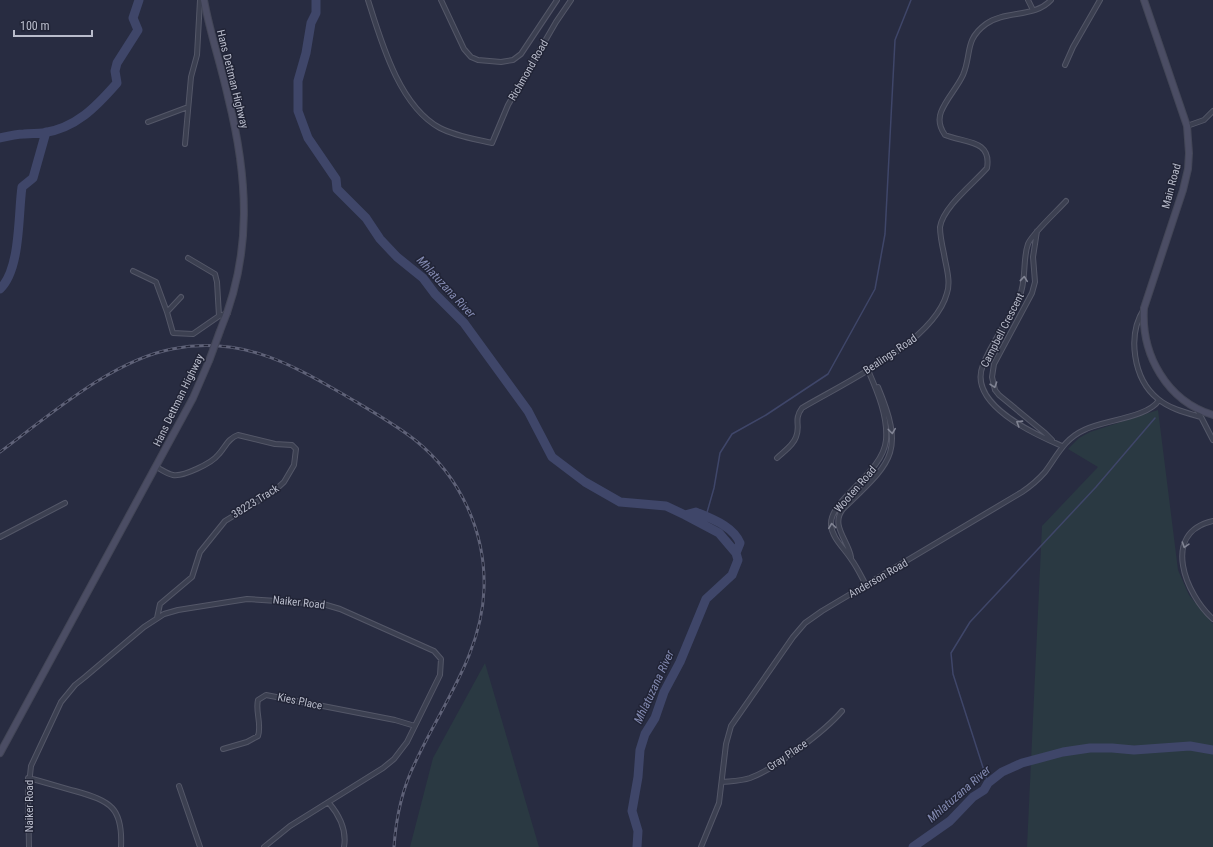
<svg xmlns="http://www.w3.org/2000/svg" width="1213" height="847" viewBox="0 0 1213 847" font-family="'Roboto Condensed',sans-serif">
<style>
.green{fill:#2a3942}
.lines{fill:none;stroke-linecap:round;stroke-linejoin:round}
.stream{stroke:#3f4669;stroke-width:1.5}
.river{stroke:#3f4669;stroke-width:9}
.street-casing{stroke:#545768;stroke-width:6}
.secondary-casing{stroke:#434657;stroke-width:8}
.street{stroke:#3c4051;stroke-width:4}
.secondary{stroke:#4b4d64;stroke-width:6}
.rail-casing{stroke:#5f6278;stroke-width:3}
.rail{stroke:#212436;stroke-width:1.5;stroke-dasharray:4.5;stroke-linecap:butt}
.secondary-bridge-casing{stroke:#434657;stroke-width:8;stroke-linecap:butt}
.secondary-bridge{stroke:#4b4d64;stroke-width:6}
.oneway{stroke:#818494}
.labels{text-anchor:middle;stroke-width:3;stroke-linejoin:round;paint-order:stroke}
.street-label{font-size:11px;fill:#b9bccb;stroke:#212436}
.water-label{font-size:12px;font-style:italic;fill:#838ab1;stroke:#212436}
</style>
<rect width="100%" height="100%" fill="#282c41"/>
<path class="green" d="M1158 410 1178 570 1189 595 1213 624V847H1027L1042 526 1098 467 1068 449 1079 438 1090 432Z
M485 663 539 847H410L433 758Z"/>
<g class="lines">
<path class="stream" d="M706 516 714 488 720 453 732 434 766 415 828 374 875 289 885 234 895 40 911 0
M988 783 953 674 951 653 970 622 1096 487 1155 418"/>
<path class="river" d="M316 0V13L311 23 306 53 298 81V111L308 138 336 179 337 189 366 218 380 239 397 257 423 278 435 294 464 323 528 411 552 457 585 482 620 502 666 506 685 515 696 512C712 519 733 526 740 543L736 553 738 560 732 575 706 599 680 662 664 692 655 718 645 734 640 750 638 777 632 811 638 831 637 847
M0 138C8 136 16 134 24 134 30 133 37 134 43 133 76 128 96 107 117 83L115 71 117 63 138 30 133 18 139 0
M0 289C21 269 18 214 22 187L33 178 46 132
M685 515 719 533 736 553
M913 847 950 821 973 797 984 790 988 783 1002 772 1022 763 1063 752 1090 748H1112L1134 750 1190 746 1213 750"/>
<g class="street-casing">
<path id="street" d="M368 0C381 41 399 106 440 128 455 136 475 139 492 143L508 105 556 22 571 0
M441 0 464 49 471 57 478 60 501 62 513 60 521 54 557 0
M1028 0 1033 10
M1065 65 1073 47 1100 0
M148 122 188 107
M1187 126 1204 120 1213 111
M185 144 191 77 197 55 200 0
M1037 231 1033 257 1035 282 1032 293 994 364 992 377 995 390 999 395 1045 433 1052 440
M188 258 215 274 217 282 219 316 228 313
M133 271 156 282 167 312
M181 297 167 312 173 333 193 334 219 316
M1144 309C1127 335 1133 379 1158 399 1170 409 1187 413 1201 417
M1198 411 1213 440
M1062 446C1034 434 967 404 983 365 992 341 1009 321 1019 298 1027 281 1022 261 1028 244 1031 235 1057 211 1066 201
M777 458C783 452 793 446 796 437 801 426 793 420 802 408 844 383 934 342 947 293 951 281 946 267 944 254 942 245 940 236 940 227 943 207 974 183 987 168 992 139 964 143 945 135 940 128 938 120 941 112 946 99 957 88 963 75 972 54 964 40 986 24 1005 10 1035 18 1051 0
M156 467C161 469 167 474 173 475 183 477 212 463 218 455 225 448 228 438 238 435L275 444 292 445 296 449 294 465 284 482 273 492 225 521 200 552 192 577 160 604 157 618
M1213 521C1160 533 1186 595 1213 619
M0 537 65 503
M851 557C848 540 830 525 843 509 891 462 906 454 878 387
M866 585C861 576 857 567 851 559 844 548 832 538 831 525 829 499 883 474 886 440 888 416 877 391 868 370
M223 749 247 742 258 736C262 724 255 711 258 700L266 695 395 720 415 726
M28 778C44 782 60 787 75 791 111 801 123 808 121 847
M722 782C732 781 741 781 750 778 775 769 825 731 842 711
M179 786 200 847
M329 803C340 816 347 830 344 847
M29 847 28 794 31 766 61 702 75 685 85 677 144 627 164 614 178 610 247 599 323 604 340 609 434 651 441 659 440 675 407 742 394 759 383 768 290 826 264 847
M701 847 719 803 726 744 731 726 793 637 805 623 822 611 1022 492C1031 486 1038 480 1045 472 1057 456 1064 439 1084 430 1103 420 1148 418 1159 400"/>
</g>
<g class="secondary-casing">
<path id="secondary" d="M204 0C210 33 221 65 228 97 248 177 253 253 220 331
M1144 0 1187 126 1189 153 1188 169 1183 190 1144 308C1141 355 1167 401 1213 415
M0 753 193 398 209 361"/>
</g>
<use href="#street" class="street"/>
<use href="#secondary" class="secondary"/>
<g class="rail-casing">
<path id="rail" d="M0 452C50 415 111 361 172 349 238 336 286 361 341 393 366 408 392 422 415 440 460 476 486 532 484 589 482 654 441 706 415 763 402 789 396 818 394 847"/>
</g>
<use href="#rail" class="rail"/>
<g class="secondary-bridge-casing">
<path id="secondary-bridge" d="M209 361 220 331"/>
</g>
<use href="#secondary-bridge" class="secondary-bridge"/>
</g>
<defs><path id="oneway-chevron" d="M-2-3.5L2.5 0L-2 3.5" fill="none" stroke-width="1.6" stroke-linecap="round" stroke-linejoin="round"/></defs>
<g class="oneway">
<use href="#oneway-chevron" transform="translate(1024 279) rotate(-84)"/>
<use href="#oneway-chevron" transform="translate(994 385) rotate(71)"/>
<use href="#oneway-chevron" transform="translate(1019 423) rotate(-148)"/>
<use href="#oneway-chevron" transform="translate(892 431) rotate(83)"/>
<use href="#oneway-chevron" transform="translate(832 526) rotate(-97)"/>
<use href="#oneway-chevron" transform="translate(1185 545) rotate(108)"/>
</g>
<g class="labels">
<g class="street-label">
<text transform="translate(528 70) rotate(-60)" y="4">Richmond Road</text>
<text transform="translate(233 79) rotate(76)" y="4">Hans Dettman Highway</text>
<text transform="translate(1171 186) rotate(-75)" y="4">Main Road</text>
<text transform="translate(1002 330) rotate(-63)" y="4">Campbell Crescent</text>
<text transform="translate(890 354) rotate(-34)" y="4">Bealings Road</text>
<text transform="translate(178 400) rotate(-64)" y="4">Hans Dettman Highway</text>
<text transform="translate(855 489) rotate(-49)" y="4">Wooten Road</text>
<text transform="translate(255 501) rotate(-32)" y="4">38223 Track</text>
<text transform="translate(878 578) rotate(-30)" y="4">Anderson Road</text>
<text transform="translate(299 602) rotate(6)" y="4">Naiker Road</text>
<text transform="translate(300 701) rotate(12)" y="4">Kies Place</text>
<text transform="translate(787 755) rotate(-34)" y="4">Gray Place</text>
<text transform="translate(29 806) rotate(-90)" y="4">Naiker Road</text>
</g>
<g class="water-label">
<text transform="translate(446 287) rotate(47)" y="4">Mhlatuzana River</text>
<text transform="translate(654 687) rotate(-65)" y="4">Mhlatuzana River</text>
<text transform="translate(959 794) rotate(-41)" y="4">Mhlatuzana River</text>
</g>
</g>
<path d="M14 30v6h78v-6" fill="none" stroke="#b9bccb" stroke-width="2"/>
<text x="20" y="30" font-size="12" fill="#b9bccb" stroke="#212436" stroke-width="3" paint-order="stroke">100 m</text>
</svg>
